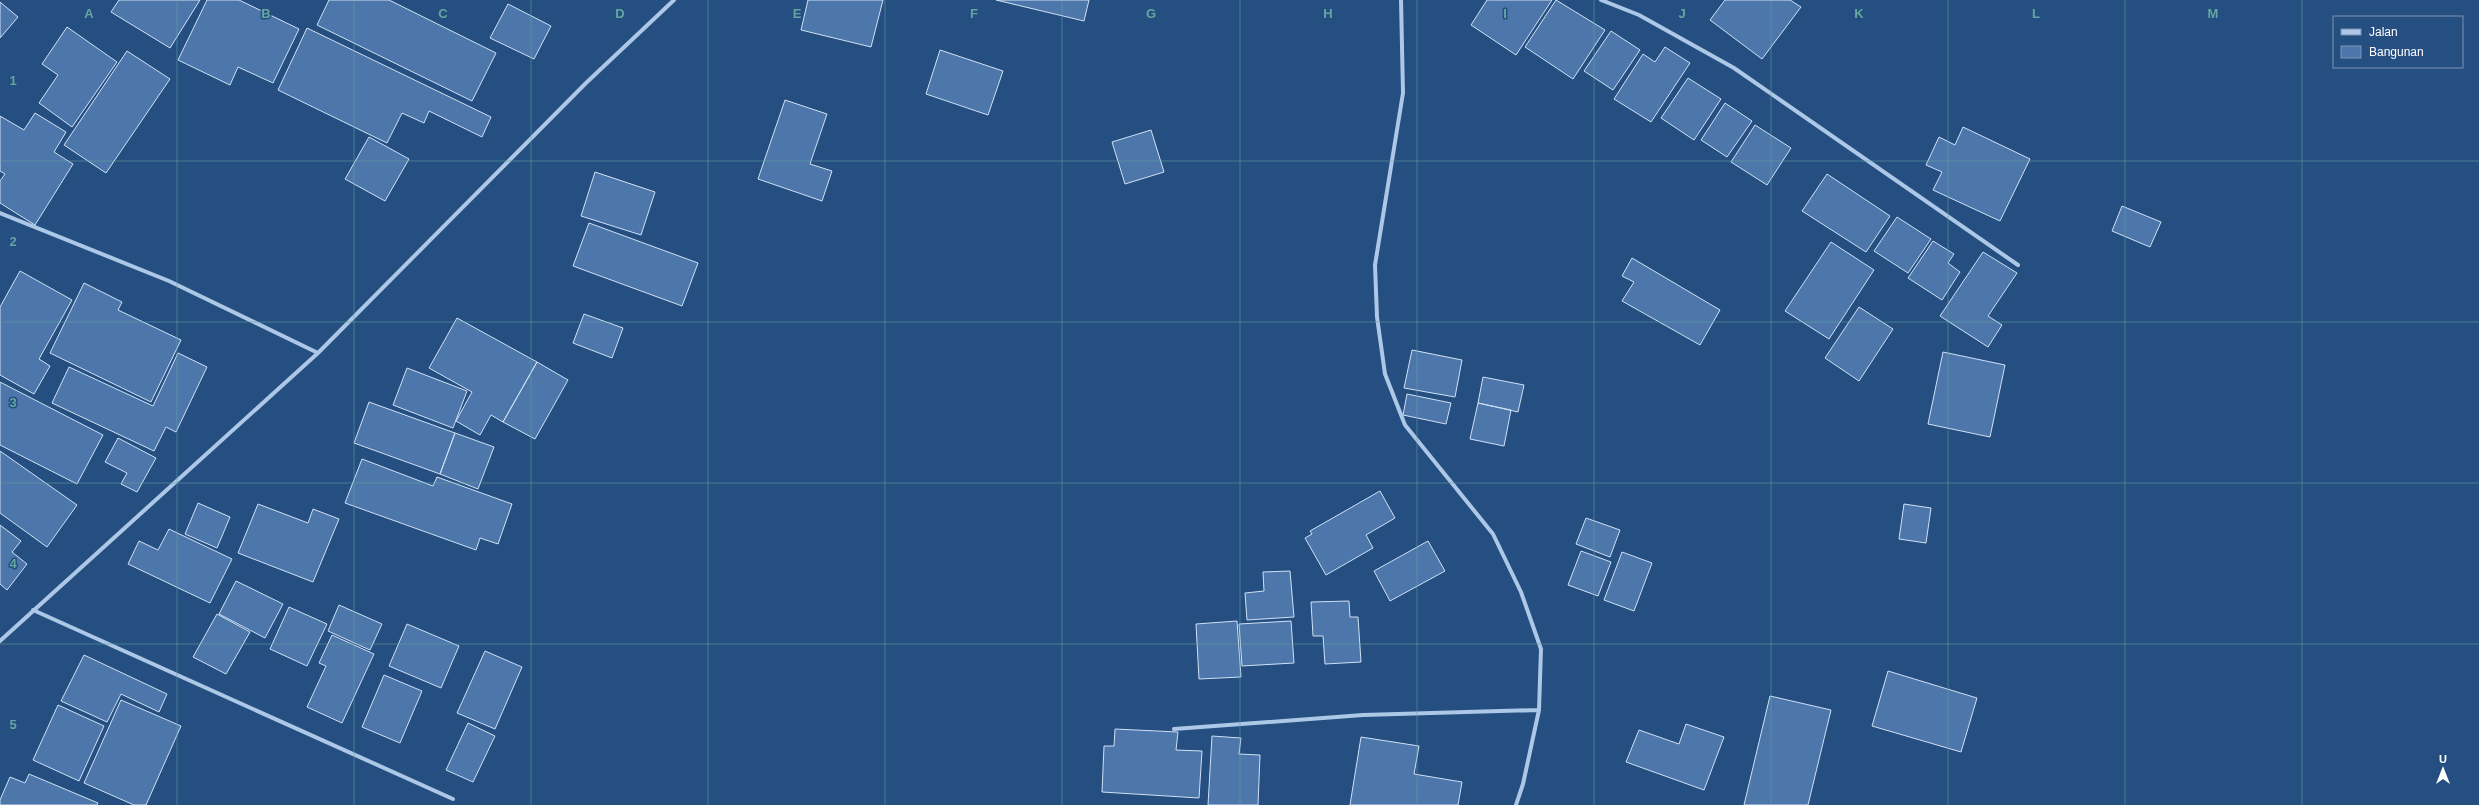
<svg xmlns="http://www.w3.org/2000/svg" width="2479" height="805" viewBox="0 0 2479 805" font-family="Arial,sans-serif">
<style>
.building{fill:#4d77aa;stroke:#d0e1f5}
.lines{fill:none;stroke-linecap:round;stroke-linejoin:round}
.street{stroke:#adc7e7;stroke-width:4}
.grid{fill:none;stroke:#63a6a1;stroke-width:1;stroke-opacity:0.55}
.grid-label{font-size:13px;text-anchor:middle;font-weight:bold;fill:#63a6a1;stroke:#254e81;stroke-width:3;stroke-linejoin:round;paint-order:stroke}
</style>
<rect width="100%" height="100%" fill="#254e81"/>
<path class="building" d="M119 0H200L170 48 111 12Z
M207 0H239L299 29 273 83 238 67 230 85 178 60Z
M329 0H389L496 53 472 101 317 25Z
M808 0H883L871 47 801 30Z
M996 0H1089L1084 21Z
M1487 0H1552L1516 55 1471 25Z
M1556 0 1605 30 1573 79 1525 47Z
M1725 0H1790L1801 7 1762 59 1710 20Z
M0 2 18 17 0 38Z
M508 4 551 26 534 59 490 38Z
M67 27 117 62 72 127 39 103 58 75 42 64Z
M307 28 491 117 482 137 429 111 424 123 402 113 387 143 278 90Z
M1611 31 1640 50 1613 90 1584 71Z
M1665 47 1690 63 1651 122 1614 99 1643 54 1655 62Z
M940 50 1003 71 988 115 926 94Z
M127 51 170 79 106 173 64 145Z
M1688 78 1721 99 1694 140 1661 118Z
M785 100 827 114 810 164 832 171 822 201 758 179Z
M1725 103 1752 121 1727 157 1701 140Z
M35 113 66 132 54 152 73 164 35 225 0 203V181L5 174 0 171V116L24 130Z
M1755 125 1791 148 1767 185 1731 162Z
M1963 127 2030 159 2000 221 1933 190 1942 172 1926 165 1939 137 1955 145Z
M1151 130 1164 172 1125 184 1112 142Z
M369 137 409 159 385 201 345 179Z
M595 172 655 192 641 235 581 216Z
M1827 174 1890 216 1866 252 1802 211Z
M2122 206 2161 222 2150 247 2112 231Z
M1897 217 1931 239 1908 273 1874 251Z
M589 223 698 263 682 306 573 266Z
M1933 241 1954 254 1948 263 1960 272 1942 300 1908 278Z
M1831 242 1874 270 1829 339 1785 311Z
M1983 252 2017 273 1988 316 2002 325 1988 347 1940 316Z
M1632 258 1720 310 1700 345 1622 301 1634 282 1622 276Z
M20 271 72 300 39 359 50 366 34 394 0 375V307Z
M84 283 122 302 118 310 181 340 151 402 50 353Z
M1859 307 1893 329 1859 381 1825 358Z
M584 314 623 328 612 358 573 343Z
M457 318 537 362 503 422 491 415 480 435 456 421 472 392 429 368Z
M1412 350 1462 360 1455 397 1404 388Z
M1943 352 2005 365 1990 437 1928 424Z
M178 353 207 367 176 432 166 427 154 451 52 403 69 367 153 406Z
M537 362 568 380 535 439 503 422Z
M407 368 467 391 453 428 393 405Z
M1483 377 1524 385 1518 412 1478 403Z
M0 382 103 435 77 484 0 445Z
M1407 394 1451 403 1446 424 1403 415Z
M369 402 455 433 440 474 354 443Z
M1478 403 1511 410 1504 446 1470 439Z
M455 433 494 447 478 489 440 474Z
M118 438 156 458 137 492 121 484 127 473 105 462Z
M0 451 77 505 47 547 0 513Z
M362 459 433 486 437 477 512 504 498 544 480 538 476 550 345 503Z
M1380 491 1395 518 1366 535 1373 548 1326 575 1305 538 1312 534 1310 531Z
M198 503 230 517 217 548 185 534Z
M258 504 308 523 313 509 339 519 313 582 238 553Z
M1904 504 1931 508 1926 543 1899 539Z
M1586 518 1620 530 1610 557 1576 544Z
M0 525 21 541 12 552 27 564 7 590 0 584Z
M169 529 232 559 210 603 128 564 139 541 158 550Z
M1428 541 1445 571 1390 601 1374 571Z
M1581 551 1611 562 1598 596 1568 585Z
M1622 552 1652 563 1634 611 1604 600Z
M1290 571 1294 617 1247 620 1245 593 1264 591 1263 572Z
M236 581 283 604 265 638 219 614Z
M1349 601 1350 617H1358L1361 662 1325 664 1323 636H1313L1311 602Z
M339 605 382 624 370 650 328 631Z
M289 607 327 624 307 666 270 649Z
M217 614 250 632 226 674 193 657Z
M1237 621 1241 677 1199 679 1196 624Z
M1291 621 1294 663 1242 666 1239 624Z
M407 624 459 646 441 688 389 666Z
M332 635 374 654 342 723 307 707 326 666 319 663Z
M485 651 522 667 495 729 457 713Z
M84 655 167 694 159 712 121 694 107 722 61 701Z
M1888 671 1977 698 1961 752 1872 726Z
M384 675 422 691 400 743 362 727Z
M1770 696 1831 710 1808 805H1744Z
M121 700 181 726 146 805H134L84 783Z
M58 705 104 726 79 781 33 760Z
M468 723 495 736 473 782 446 770Z
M1686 724 1724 737 1704 790 1626 762 1639 730 1679 744Z
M1115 729 1178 732 1176 750 1202 751 1199 798 1102 792 1104 746H1114Z
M1212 736 1241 738 1239 754 1260 755 1258 805H1208Z
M1361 737 1419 746 1414 774 1462 782 1458 805H1350Z
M29 774 98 803 97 805H0V800L10 777 25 783Z"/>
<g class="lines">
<path class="street" d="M1401 0 1403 93 1375 265 1377 317 1385 374 1405 425 1493 534 1521 592 1541 649 1539 710 1523 784 1516 805
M1601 0 1639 15 1734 68 2018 265
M0 213 169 281 318 353
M33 610 453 799
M0 641 318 353 586 83 674 0
M1174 729 1363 715 1539 710"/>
</g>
<path class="grid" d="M177 0V805M354 0V805M531 0V805M708 0V805M885 0V805M1062 0V805M1240 0V805M1417 0V805M1594 0V805M1771 0V805M1948 0V805M2125 0V805M2302 0V805M0 161H2479M0 322H2479M0 483H2479M0 644H2479"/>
<g class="grid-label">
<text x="89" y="18">A</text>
<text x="266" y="18">B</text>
<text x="443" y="18">C</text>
<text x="620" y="18">D</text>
<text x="797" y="18">E</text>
<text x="974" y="18">F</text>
<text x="1151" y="18">G</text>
<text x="1328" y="18">H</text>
<text x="1505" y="18">I</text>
<text x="1682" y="18">J</text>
<text x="1859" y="18">K</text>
<text x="2036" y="18">L</text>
<text x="2213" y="18">M</text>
<text x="13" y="85">1</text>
<text x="13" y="246">2</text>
<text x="13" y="407">3</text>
<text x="13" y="568">4</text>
<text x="13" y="729">5</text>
</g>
<rect x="2333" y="16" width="130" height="52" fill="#254e81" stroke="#7c95b3"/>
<rect x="2341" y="29" width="20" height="6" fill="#adc7e7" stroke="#7c95b3"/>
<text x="2369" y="36" font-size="12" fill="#ffffff">Jalan</text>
<rect x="2341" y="46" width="20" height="12" fill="#4d77aa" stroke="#7c95b3"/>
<text x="2369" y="56" font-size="12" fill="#ffffff">Bangunan</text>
<g transform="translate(2443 769)" stroke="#254e81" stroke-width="3" paint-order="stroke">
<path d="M0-3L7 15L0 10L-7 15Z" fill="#ffffff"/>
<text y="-6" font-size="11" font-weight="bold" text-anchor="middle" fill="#ffffff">U</text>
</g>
</svg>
